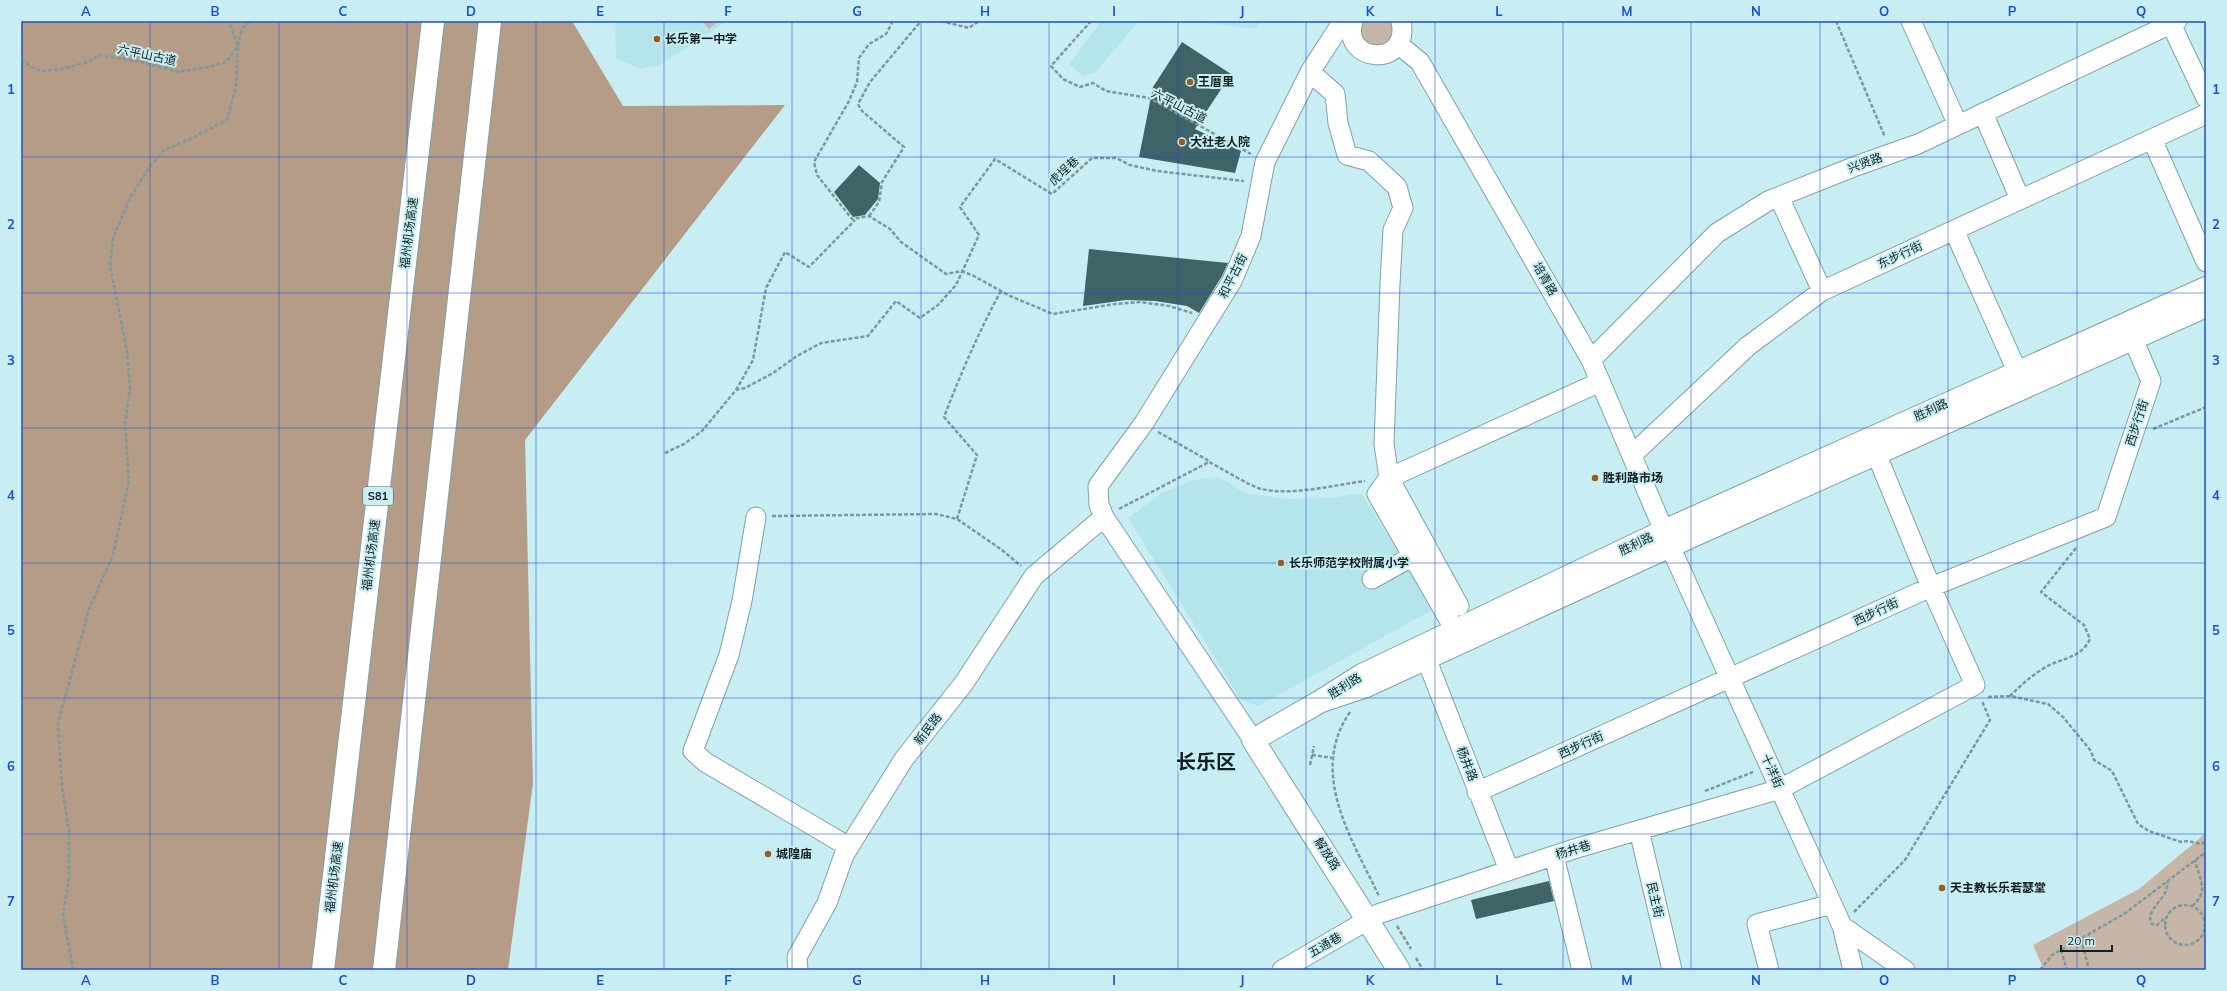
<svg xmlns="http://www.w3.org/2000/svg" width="2227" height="991" viewBox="0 0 2227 991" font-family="Mulish,'Noto Sans SC',sans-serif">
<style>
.built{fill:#b4e5ea}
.green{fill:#c6b6a8}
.forest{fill:#b49c87}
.building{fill:#3f6367}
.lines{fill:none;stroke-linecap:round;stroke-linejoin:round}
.minor-casing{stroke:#7da2a6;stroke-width:21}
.major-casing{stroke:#7da2a6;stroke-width:24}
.highway-casing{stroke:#7da2a6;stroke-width:24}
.path{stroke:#7d999d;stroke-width:2.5;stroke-dasharray:4 2;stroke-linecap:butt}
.minor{stroke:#fff;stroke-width:19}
.major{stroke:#fff;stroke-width:22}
.highway{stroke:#fff;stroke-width:22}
.grid{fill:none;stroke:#1d4ed8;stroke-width:1;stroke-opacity:0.55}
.poi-dot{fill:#985d1d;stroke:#c8eef3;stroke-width:1.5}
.labels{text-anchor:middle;stroke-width:4;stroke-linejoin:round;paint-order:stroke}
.shield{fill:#c8eef3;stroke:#495e61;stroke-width:1}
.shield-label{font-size:11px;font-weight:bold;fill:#122022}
.poi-label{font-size:12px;font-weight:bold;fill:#122022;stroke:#c8eef3;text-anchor:start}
.street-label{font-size:12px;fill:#122022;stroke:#c8eef3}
.town-label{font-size:20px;font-weight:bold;fill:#122022;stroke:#c8eef3}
.neatline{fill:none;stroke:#1d4ed8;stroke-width:1.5}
.grid-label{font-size:13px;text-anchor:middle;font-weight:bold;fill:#1d4ed8}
</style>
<rect width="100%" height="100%" fill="#c8eef3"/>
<path class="built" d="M615 21H727L660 65 640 69 616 58Z
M1101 21H1139L1096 72 1083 76 1069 65Z
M1189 21H1262L1256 29Z
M1219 477 1245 493 1288 499 1331 498 1361 493 1434 609 1258 706 1241 700 1128 518 1162 493 1194 480Z"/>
<path class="green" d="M702 21H719L709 29Z
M1362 21H1392V38L1384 45 1373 46 1363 40 1360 34Z
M2206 833V970H2044L2033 945 2139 889Z"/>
<path class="forest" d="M21 21H572L623 106 785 105 525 440 533 783 508 970H21Z"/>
<path class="building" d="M1182 42 1231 74 1195 129 1241 151 1235 173 1139 157 1153 87Z
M859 165 880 183 878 199 865 215 853 217 834 192Z
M1089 249 1228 263 1222 276 1199 313 1187 306 1155 301 1126 300 1083 306Z
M1549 881 1554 901 1476 919 1471 900Z"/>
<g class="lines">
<g class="minor-casing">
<path id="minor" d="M1353 21C1340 63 1411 69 1401 21
M1911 21 1958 125
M2171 24 2206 98
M1398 44 1420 62 1591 360 1664 531
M1310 72 1335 94 1338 123 1347 155 1369 161 1397 187 1403 208 1393 230 1390 284 1384 444 1389 478 1377 494 1455 630
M1983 113 2020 199
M2152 139 2206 262
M1779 197 1822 291
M1954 230 2017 371
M1591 360 1717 233 1768 201 1856 166 1918 144 2177 21
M1632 455 1748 346 1822 291 2206 114
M756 517 742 601 729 655 693 751 705 762 849 847
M1670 546 1842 926 1905 970
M1372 579 1413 556
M1459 606 1389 478 1600 382
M1426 658 1509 870
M1253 740 1104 517 1099 505 1098 486 1144 423 1232 281 1251 236 1265 162 1310 72 1343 21
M1477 792 1931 587 2106 517 2151 381 2133 339
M1639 830 1672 970
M1554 856 1582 970
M1842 926 1853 970
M798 970 797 957 827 903 844 855 904 759 964 683 1034 576 1104 517
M1282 970 1378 914 1574 849 1780 789 1975 685 1931 587 1876 453
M1769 970 1757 924 1832 904"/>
</g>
<g class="major-casing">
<path id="major" d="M2206 288 1664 531 1362 675 1321 701 1366 686 1670 546 2206 306
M1321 701 1253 740 1399 970"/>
</g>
<g class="highway-casing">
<path id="highway" d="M323 970 433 21
M384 970 490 21"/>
</g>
<path class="path" d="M893 21 886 34 869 44 859 58 857 82 849 101 814 162 817 175 852 219 869 216 890 229 901 242 946 274 962 271 974 276 1010 296 1053 314 1115 304 1140 302 1169 306 1192 313
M941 21 969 28 979 21
M1091 21 1051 66 1063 79 1080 87 1093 83 1106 91 1149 98 1251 154
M1836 21 1885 137
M21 60 37 70 47 71 62 69 88 62 99 55 142 62 178 72 208 67 226 62 238 46 242 29 250 21
M869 216 879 202 882 182 904 147 862 111 858 104 870 82 921 21
M736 390 753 360 766 288 785 252 809 267 855 220
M2153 429 2206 407
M1158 432 1209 461
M665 453 684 444 702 431 736 390 745 388 773 373 797 356 821 343 868 336 896 301 920 318 938 305 956 285 979 235 960 207 995 159 1052 194 1092 158H1116L1130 165 1157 171 1244 181
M1119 509 1209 462C1223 469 1248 485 1261 489 1292 496 1334 485 1365 481
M772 516 936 514 957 519 1002 550 1021 566
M957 519 977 455 944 417C961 373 979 331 1002 289
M2076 548 2041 592 2084 625 2090 639C2081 659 2060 658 2044 668 2031 676 2020 686 2010 696L2048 704 2063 717 2091 751 2094 760 2112 771 2138 824 2149 831 2181 842 2188 841 2201 844 2206 842
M1988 697 2010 696
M1350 712C1308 773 1352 839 1379 896
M1312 755 1333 758
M1310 765 1314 746
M1705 791 1753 772
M2165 925a20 20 0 1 1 40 0a20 20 0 1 1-40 0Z
M2192 906C2210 892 2199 878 2195 860
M1854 912 1905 860 1990 720 1982 701
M2164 919 2157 925 2152 924C2145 913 2160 903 2165 893 2167 889 2167 885 2168 881
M1397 926 1411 949
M2081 939 2089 970
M2061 950 2067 970
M1416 958 1423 970
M73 970 63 914 69 878V831L62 786 58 723 89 609 113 555 129 481 125 423 130 389 127 351 110 266 113 238 131 196 149 168 164 150 186 141 227 120 236 87 238 46 229 21
M2040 970 2052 955 2124 914 2206 852"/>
<use href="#minor" class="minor"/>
<use href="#major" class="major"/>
<use href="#highway" class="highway"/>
</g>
<path class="grid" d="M150 21V970M279 21V970M407 21V970M536 21V970M664 21V970M792 21V970M921 21V970M1049 21V970M1178 21V970M1306 21V970M1435 21V970M1563 21V970M1691 21V970M1820 21V970M1948 21V970M2077 21V970M21 157H2206M21 293H2206M21 428H2206M21 563H2206M21 698H2206M21 834H2206"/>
<g class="poi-dot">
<circle cx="657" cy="39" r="4"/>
<circle cx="1190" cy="82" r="4"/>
<circle cx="1182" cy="142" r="4"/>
<circle cx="1595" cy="478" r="4"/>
<circle cx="1281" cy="563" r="4"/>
<circle cx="768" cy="854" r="4"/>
<circle cx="1942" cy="888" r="4"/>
</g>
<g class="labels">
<rect class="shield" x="363" y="487" width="30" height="18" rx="3"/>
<g class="shield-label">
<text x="378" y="500">S81</text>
</g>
<g class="poi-label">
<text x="665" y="43">长乐第一中学</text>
<text x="1198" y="86">王厝里</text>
<text x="1190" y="146">大社老人院</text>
<text x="1603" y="482">胜利路市场</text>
<text x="1289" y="567">长乐师范学校附属小学</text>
<text x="776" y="858">城隍庙</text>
<text x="1950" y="892">天主教长乐若瑟堂</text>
</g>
<g class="street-label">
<text transform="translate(147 55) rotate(12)" y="4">六平山古道</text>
<text transform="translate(1179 106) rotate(27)" y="4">六平山古道</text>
<text transform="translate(1865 163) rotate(-20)" y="4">兴贤路</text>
<text transform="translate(1064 171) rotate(-43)" y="4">虎埕巷</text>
<text transform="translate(409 233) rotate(-83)" y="4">福州机场高速</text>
<text transform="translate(1900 255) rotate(-25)" y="4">东步行街</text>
<text transform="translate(1233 276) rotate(-63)" y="4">和平古街</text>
<text transform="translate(1545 279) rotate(60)" y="4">培青路</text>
<text transform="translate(1931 410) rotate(-24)" y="4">胜利路</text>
<text transform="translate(2137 423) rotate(-72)" y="4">西步行街</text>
<text transform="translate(1636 544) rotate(-25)" y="4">胜利路</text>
<text transform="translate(371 555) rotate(-83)" y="4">福州机场高速</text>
<text transform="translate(1876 612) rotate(-25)" y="4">西步行街</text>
<text transform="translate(1345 686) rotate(-32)" y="4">胜利路</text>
<text transform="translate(928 729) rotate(-52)" y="4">新民路</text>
<text transform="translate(1581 745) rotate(-24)" y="4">西步行街</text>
<text transform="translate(1467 764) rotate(69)" y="4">杨井路</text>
<text transform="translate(1772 771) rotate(66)" y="4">十洋街</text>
<text transform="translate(1573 850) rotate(-17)" y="4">杨井巷</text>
<text transform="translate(1327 854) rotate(57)" y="4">解放路</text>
<text transform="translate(334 877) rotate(-83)" y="4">福州机场高速</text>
<text transform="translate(1655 900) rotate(77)" y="4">民主街</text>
<text transform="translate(1325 945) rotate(-30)" y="4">五通巷</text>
</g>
<g class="town-label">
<text x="1206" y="769">长乐区</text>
</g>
</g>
<rect width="2227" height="991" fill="none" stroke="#c8eef3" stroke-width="44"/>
<path d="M2061 945v6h51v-6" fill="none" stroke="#122022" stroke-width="2"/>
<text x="2067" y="945" font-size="12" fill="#122022" stroke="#c8eef3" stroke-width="3" paint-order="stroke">20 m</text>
<rect x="22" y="22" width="2183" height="947" class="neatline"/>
<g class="grid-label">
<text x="86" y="16">A</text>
<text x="215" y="16">B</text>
<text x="343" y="16">C</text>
<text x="471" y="16">D</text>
<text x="600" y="16">E</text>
<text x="728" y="16">F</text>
<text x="857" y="16">G</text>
<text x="985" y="16">H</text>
<text x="1114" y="16">I</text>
<text x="1242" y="16">J</text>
<text x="1370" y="16">K</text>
<text x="1499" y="16">L</text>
<text x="1627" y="16">M</text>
<text x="1756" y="16">N</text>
<text x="1884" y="16">O</text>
<text x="2012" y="16">P</text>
<text x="2141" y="16">Q</text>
<text x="11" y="94">1</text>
<text x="2216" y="94">1</text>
<text x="11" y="229">2</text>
<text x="2216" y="229">2</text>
<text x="11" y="365">3</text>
<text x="2216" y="365">3</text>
<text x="11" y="500">4</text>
<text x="2216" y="500">4</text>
<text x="11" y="635">5</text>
<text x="2216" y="635">5</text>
<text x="11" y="771">6</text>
<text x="2216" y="771">6</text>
<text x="11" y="906">7</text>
<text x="2216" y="906">7</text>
<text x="86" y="985">A</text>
<text x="215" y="985">B</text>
<text x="343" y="985">C</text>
<text x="471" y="985">D</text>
<text x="600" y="985">E</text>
<text x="728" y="985">F</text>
<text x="857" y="985">G</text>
<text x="985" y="985">H</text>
<text x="1114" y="985">I</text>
<text x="1242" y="985">J</text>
<text x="1370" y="985">K</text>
<text x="1499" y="985">L</text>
<text x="1627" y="985">M</text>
<text x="1756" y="985">N</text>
<text x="1884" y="985">O</text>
<text x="2012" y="985">P</text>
<text x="2141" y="985">Q</text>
</g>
</svg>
